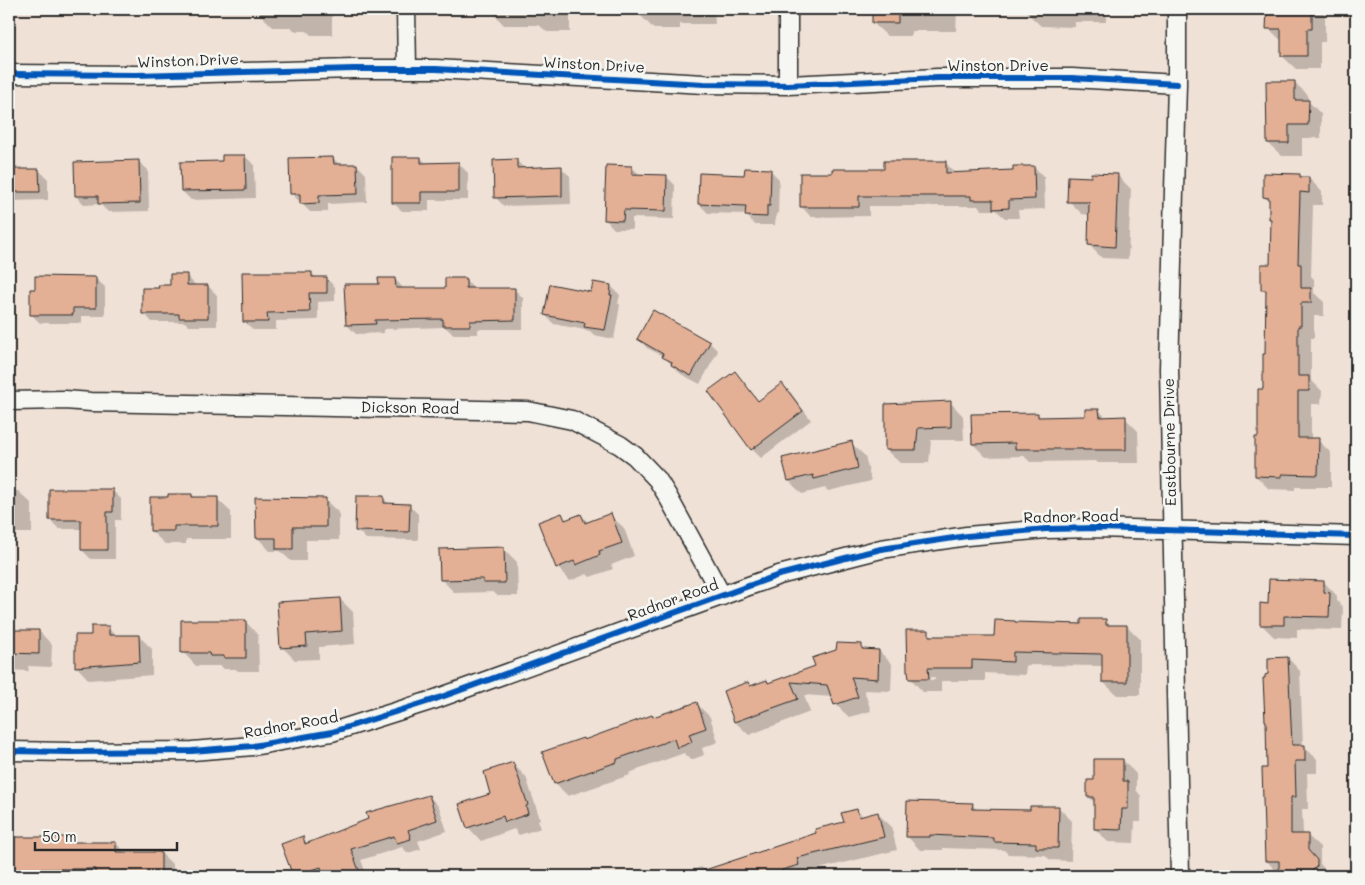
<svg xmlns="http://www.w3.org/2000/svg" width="1365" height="885" viewBox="0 0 1365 885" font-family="Mali,sans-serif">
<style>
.shadow{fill:#0003;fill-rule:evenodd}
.building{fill:#e3b096;stroke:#2b2b2b}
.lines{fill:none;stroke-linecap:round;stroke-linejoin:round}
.street-casing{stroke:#2b2b2b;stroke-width:21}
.street{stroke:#f6f6f2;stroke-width:18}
.cycleway-casing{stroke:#f6f6f2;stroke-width:9}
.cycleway{stroke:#0057b8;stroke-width:6}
.labels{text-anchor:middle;stroke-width:5;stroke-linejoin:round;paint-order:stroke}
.street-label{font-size:15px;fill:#2b2b2b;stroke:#f6f6f2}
</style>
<rect width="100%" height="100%" fill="#f0e1d6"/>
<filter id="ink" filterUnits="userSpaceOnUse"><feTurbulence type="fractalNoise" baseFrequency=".02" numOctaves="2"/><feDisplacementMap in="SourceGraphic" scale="10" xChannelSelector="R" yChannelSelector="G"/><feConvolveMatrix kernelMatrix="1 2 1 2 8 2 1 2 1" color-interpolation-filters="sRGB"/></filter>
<g filter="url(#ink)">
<path class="shadow" d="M260 9H332V35H311L307 31H295L291 27H273L260 14Z
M491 9H570V32H547L539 25H504L491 11Z
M641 9H714L715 24H680V29H654L641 16Z
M873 9H957L956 31H911V36H887L873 23Z
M1028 9H1106V22H1075V27L1041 26 1027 13Z
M1268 9H1319L1325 14V42H1320V69H1296L1282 56 1283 42 1268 28Z
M1294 82 1308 95V101L1321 114V138H1302V156H1282L1268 143Z
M245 156 254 165 255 198 191 200 182 191 223 162Z
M333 158 340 165H357L366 174 367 202 328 204V212H310L291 193Z
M421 158 427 164H459L468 173V200H429V211H402L393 203Z
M517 161 525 169 561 168 570 176 571 204 504 206 495 197Z
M139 162 148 170 149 211 108 212 100 204 85 205 76 196Z
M945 162 956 174 1014 171 1034 167 1044 177 1045 209 1018 210 1019 218H1005L996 210H982L978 206H869V216L811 217 801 206 833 174 885 171Z
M9 164 14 167H21L25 170H39L48 179V200L9 201Z
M632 167 640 175 666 176 675 185 674 219 632 218V229H614L606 220Z
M770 170 779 179 778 214H776L775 225H755L747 216V214L708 213 699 204 746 176Z
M1117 175 1131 189 1128 259 1102 258 1089 245 1090 215 1082 214 1069 201 1092 179Z
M1300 175 1303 178H1309L1322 192V205H1313L1311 276 1314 279V293L1324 302V316H1314V338H1311V380L1322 391 1321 404H1311V439L1318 440 1331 453V487H1295V490L1269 489 1256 476 1266 355 1267 293 1263 289 1271 266 1272 220 1271 203 1264 197Z
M311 273 317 278H326L335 287V301L318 302V320L276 321V330H253L245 322Z
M187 276 196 286H208L217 295V326H189L185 322H152L144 313 160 289 172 286Z
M96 279 105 287V316H82V323H40L31 314Z
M395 279 404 289H446L465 279 474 289H514L523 298V329H478V334H453L445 327 384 329V333L356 334 347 325 380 285Z
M611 286 620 295 618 303 620 305 614 339 594 335 590 331 554 324 545 315 592 293Z
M639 339 710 343 718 351 700 384 681 374 663 356 647 348Z
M735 372 759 402 782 385 791 393 811 420 761 458 752 449Z
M950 402 963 416 964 440H931L929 463H900L886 450Z
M1099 410 1106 418H1125L1138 431 1139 463H1098L1096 461 1030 462 1024 456 986 457 973 444 1037 414 1041 418H1086Z
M851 443 865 456 871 481 828 491 825 488 802 494 789 481Z
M112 490 121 499V520H115V559H91L82 550V529H59L50 520Z
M9 491H18L32 504V533H14V542H9Z
M192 495 196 499H217L231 512V539H186V544H165L151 531Z
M383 498 390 505H409L418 514V540L366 539 357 530Z
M325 500 339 513V540H306V561H291L280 551H270L257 537Z
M562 515 567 521 581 515 589 523 610 515 624 528 634 556 611 565 613 569 590 577 587 574 570 581 557 567Z
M504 549 517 562 518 596H498L493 592 455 593 442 580Z
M1324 582 1337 596V601L1343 607 1342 630 1297 629V638L1274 637 1261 624 1270 605Z
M340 599 353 612 355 644 319 647V659L295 660 282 647Z
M1105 620 1111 626H1127L1140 639V695H1117L1103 682V666L1026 665 1025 675 985 673V681H941V692H923L910 678V673L908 671 928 632 934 638H995L1016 623 1083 625ZM935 677V680H919V678Z
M245 621 258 635 259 671H238L236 669H224L221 666H196L183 652Z
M9 623 17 631H39L52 645 51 667 28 666 29 671 9 670Z
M108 628 116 636H139L152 649V675L89 680 76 666 92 636Z
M861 646 866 651H879L892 664 891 691 864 690 871 711 849 717 835 704 833 697 804 695 810 712 749 735 735 722 724 692 748 683 751 687 767 681 769 684 817 667Z
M1288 658 1300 671 1303 746 1317 759V773H1307L1308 809H1302L1303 835H1307L1320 847V864L1329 874V876H1280V873H1278L1266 860 1269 769Z
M696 703 710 717 718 742 702 748 704 755 691 760 684 753 629 773 630 775 568 796 555 783 584 741Z
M1123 760 1136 774V790L1141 796V822H1135L1134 843 1108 842 1095 829V803L1088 796Z
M513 764 526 777 540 819 538 820 541 828 519 835 514 829 481 841 468 827Z
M429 796 439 807 447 831 418 841 421 849 408 853 402 847 361 860 367 876H294L282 845 302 838 309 844Z
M972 804 978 811H1031L1058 807 1072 821 1071 861 1050 860 1045 855 1008 854 1004 850 943 848V850H920L907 836Z
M857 810 863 817 877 813 891 826 897 850 810 871 811 876H684L683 873 701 867 706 871 818 834 845 823Z
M9 838H71L76 843H116L125 853H161L173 865V876H9Z
M254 869 261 876H209L229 874V871Z"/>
<path class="building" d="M872 9H898V23H872Z
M1267 9H1312V29H1307V56H1281V29H1266Z
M1266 81H1295V100H1309L1308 125H1289V143H1267Z
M222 155H245L246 190 181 191 180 162 222 161Z
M333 157 334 164H357L358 194 319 195V203L300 204V194H290L289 158Z
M392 157H421V163L459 162V192H421V203H392Z
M517 159V168L562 166V196L494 198 493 160Z
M139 160 140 203 98 204V196H75L74 162Z
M884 161H946V173L1013 170V166H1034L1035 199 1009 200V208L993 209V200H971V196H859V207H800V173H832V169H884Z
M606 165 632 166V174L667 175 666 211 624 210 623 221 604 220Z
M745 168 771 169 770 206H767V217L745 216 746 206 698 204 699 173 744 175Z
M9 169H39L40 192H9Z
M1091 173 1118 174 1115 247 1088 245 1089 202H1067L1068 176 1091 177Z
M1263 173 1300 174V177H1309V193L1300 192 1298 264H1301V288H1311V303H1301V326H1298V376H1309V391H1298V438H1319L1318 475 1282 474V477L1255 476V437H1258V389H1263V354H1265L1266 290H1261V264H1270L1271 219H1269V198L1263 197Z
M242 272H312V277H327V293H309L310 312 267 313 268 322H243Z
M170 274H187V285H208V318H179V314H142V288H159L158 285H170Z
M35 276 96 277V308H73V315H30V289H35Z
M378 278H395L396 288H445V278H466V288H515V320L470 321V326H443V319L375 320 376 324 346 325 344 284H379Z
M593 282 611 285 610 295H612L605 330 584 327 585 323 544 315 550 284 591 292Z
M653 310 710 342 691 376 671 365 672 362 662 357 663 354 637 339Z
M735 371 758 401 782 383 803 411 751 450 708 391Z
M951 401V427L918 428 916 450H885V404Z
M1085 409H1099L1100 417 1126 416V450H1083V449H1015V443L972 444 971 414 1038 413V417L1085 416Z
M852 441 858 468 814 479 813 475 788 481 782 458Z
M49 489H113V512H107V550H81V520H49Z
M168 494H192V497H218V526H174V531H150V497H168Z
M356 496H384V503L410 504 409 532 355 531Z
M255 497 326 498V527H293V549H276V538H256Z
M562 513 565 520 581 514 585 523 611 513 622 543 599 551 600 555 576 565 574 561 556 568 538 522Z
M504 547 505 583H483V579L440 580 439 549Z
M1269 579 1324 581V592L1330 593 1329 617 1284 616V625H1260V603L1268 604Z
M340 598 342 631 306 634 307 646 280 648 277 602Z
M1081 619H1106V625H1127V682H1102V654L1013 652V662L972 660V668H928L929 679H909L908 671H907L906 630H929V636H994L995 620 1015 621V622L1081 624Z
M181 620H246V658H224V656H210L209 653H181Z
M91 626H109V635H139L140 662 75 667V635H91Z
M9 630H39V654L9 653Z
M837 643 862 644V649L879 650 878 679 851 677 858 697 834 705 827 685 791 682 798 699 734 722 723 691 748 682 750 686 767 680 768 683 815 666 812 658 836 650Z
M1288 657 1292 745H1305V761H1295L1296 797H1291V834H1308V850L1317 860V866L1307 876H1279V861H1265L1262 768H1267L1266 721H1265L1263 678H1265V675L1268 674V658Z
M697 702 706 728 689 734 692 742 677 748 674 739 617 759V762L554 784 542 752 583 738 584 740 652 715 653 717Z
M1094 759H1123V781H1128V809H1122L1121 830 1094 829V797H1087V780H1094Z
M513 762 528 805 526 806 528 814 505 822 503 816 467 828 459 804 490 794 484 772Z
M429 795 437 820 408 830 411 839 397 843 394 836 351 849 361 876H337L335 872 324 876 321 867 293 876 281 844 303 836 305 844 368 819 366 813Z
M907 801 973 803 972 809 1030 810V806H1059L1058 848H1036V843L994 842V838L930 835V837H906Z
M857 809 859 817 878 812 884 837 797 858 799 865 782 870 783 873 774 876H696V873L816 833 815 829 844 822 841 813Z
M9 837H71V842H116V852H161V876H95V869H24V876H9Z"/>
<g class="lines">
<g class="street-casing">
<path id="street" d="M406 9 407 69
M788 9V85
M1177 9V84L1169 369 1180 876
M9 74 136 75 353 69H436L704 84 788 85 938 78H1072L1177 84
M9 401 65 400 91 402 528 411 572 420 620 445 635 456 657 479 667 495 722 596
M9 751 70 752 192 751 253 746 332 732 433 700 779 575 881 549 967 536 1046 529 1098 528 1356 536"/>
</g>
<use href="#street" class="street"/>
<g class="cycleway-casing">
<path id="cycleway" d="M9 74 136 75 353 69H436L704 84 788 85 938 78H1072L1177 84
M9 751 70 752 192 751 253 746 332 732 433 700 779 575 881 549 967 536 1046 529 1098 528 1356 536"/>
</g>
<use href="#cycleway" class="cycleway"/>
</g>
</g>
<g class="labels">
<g class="street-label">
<text transform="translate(188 61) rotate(-2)" y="5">Winston Drive</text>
<text transform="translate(594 65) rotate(3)" y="5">Winston Drive</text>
<text x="998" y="71">Winston Drive</text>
<text transform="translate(410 408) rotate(1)" y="5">Dickson Road</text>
<text transform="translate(1170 442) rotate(-91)" y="5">Eastbourne Drive</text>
<text transform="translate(1071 517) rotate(-1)" y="5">Radnor Road</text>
<text transform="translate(673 600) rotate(-20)" y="5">Radnor Road</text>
<text transform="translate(291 725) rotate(-10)" y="5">Radnor Road</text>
</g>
</g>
<rect width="1365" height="885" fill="none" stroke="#f6f6f2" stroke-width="30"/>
<rect x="15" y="15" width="1335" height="855" fill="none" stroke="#2b2b2b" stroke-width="2" filter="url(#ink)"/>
<path d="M35 842v8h142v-8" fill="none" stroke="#2b2b2b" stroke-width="2.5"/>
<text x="42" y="842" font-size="15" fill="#2b2b2b" stroke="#f6f6f2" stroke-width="4" paint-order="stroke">50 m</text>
</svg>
